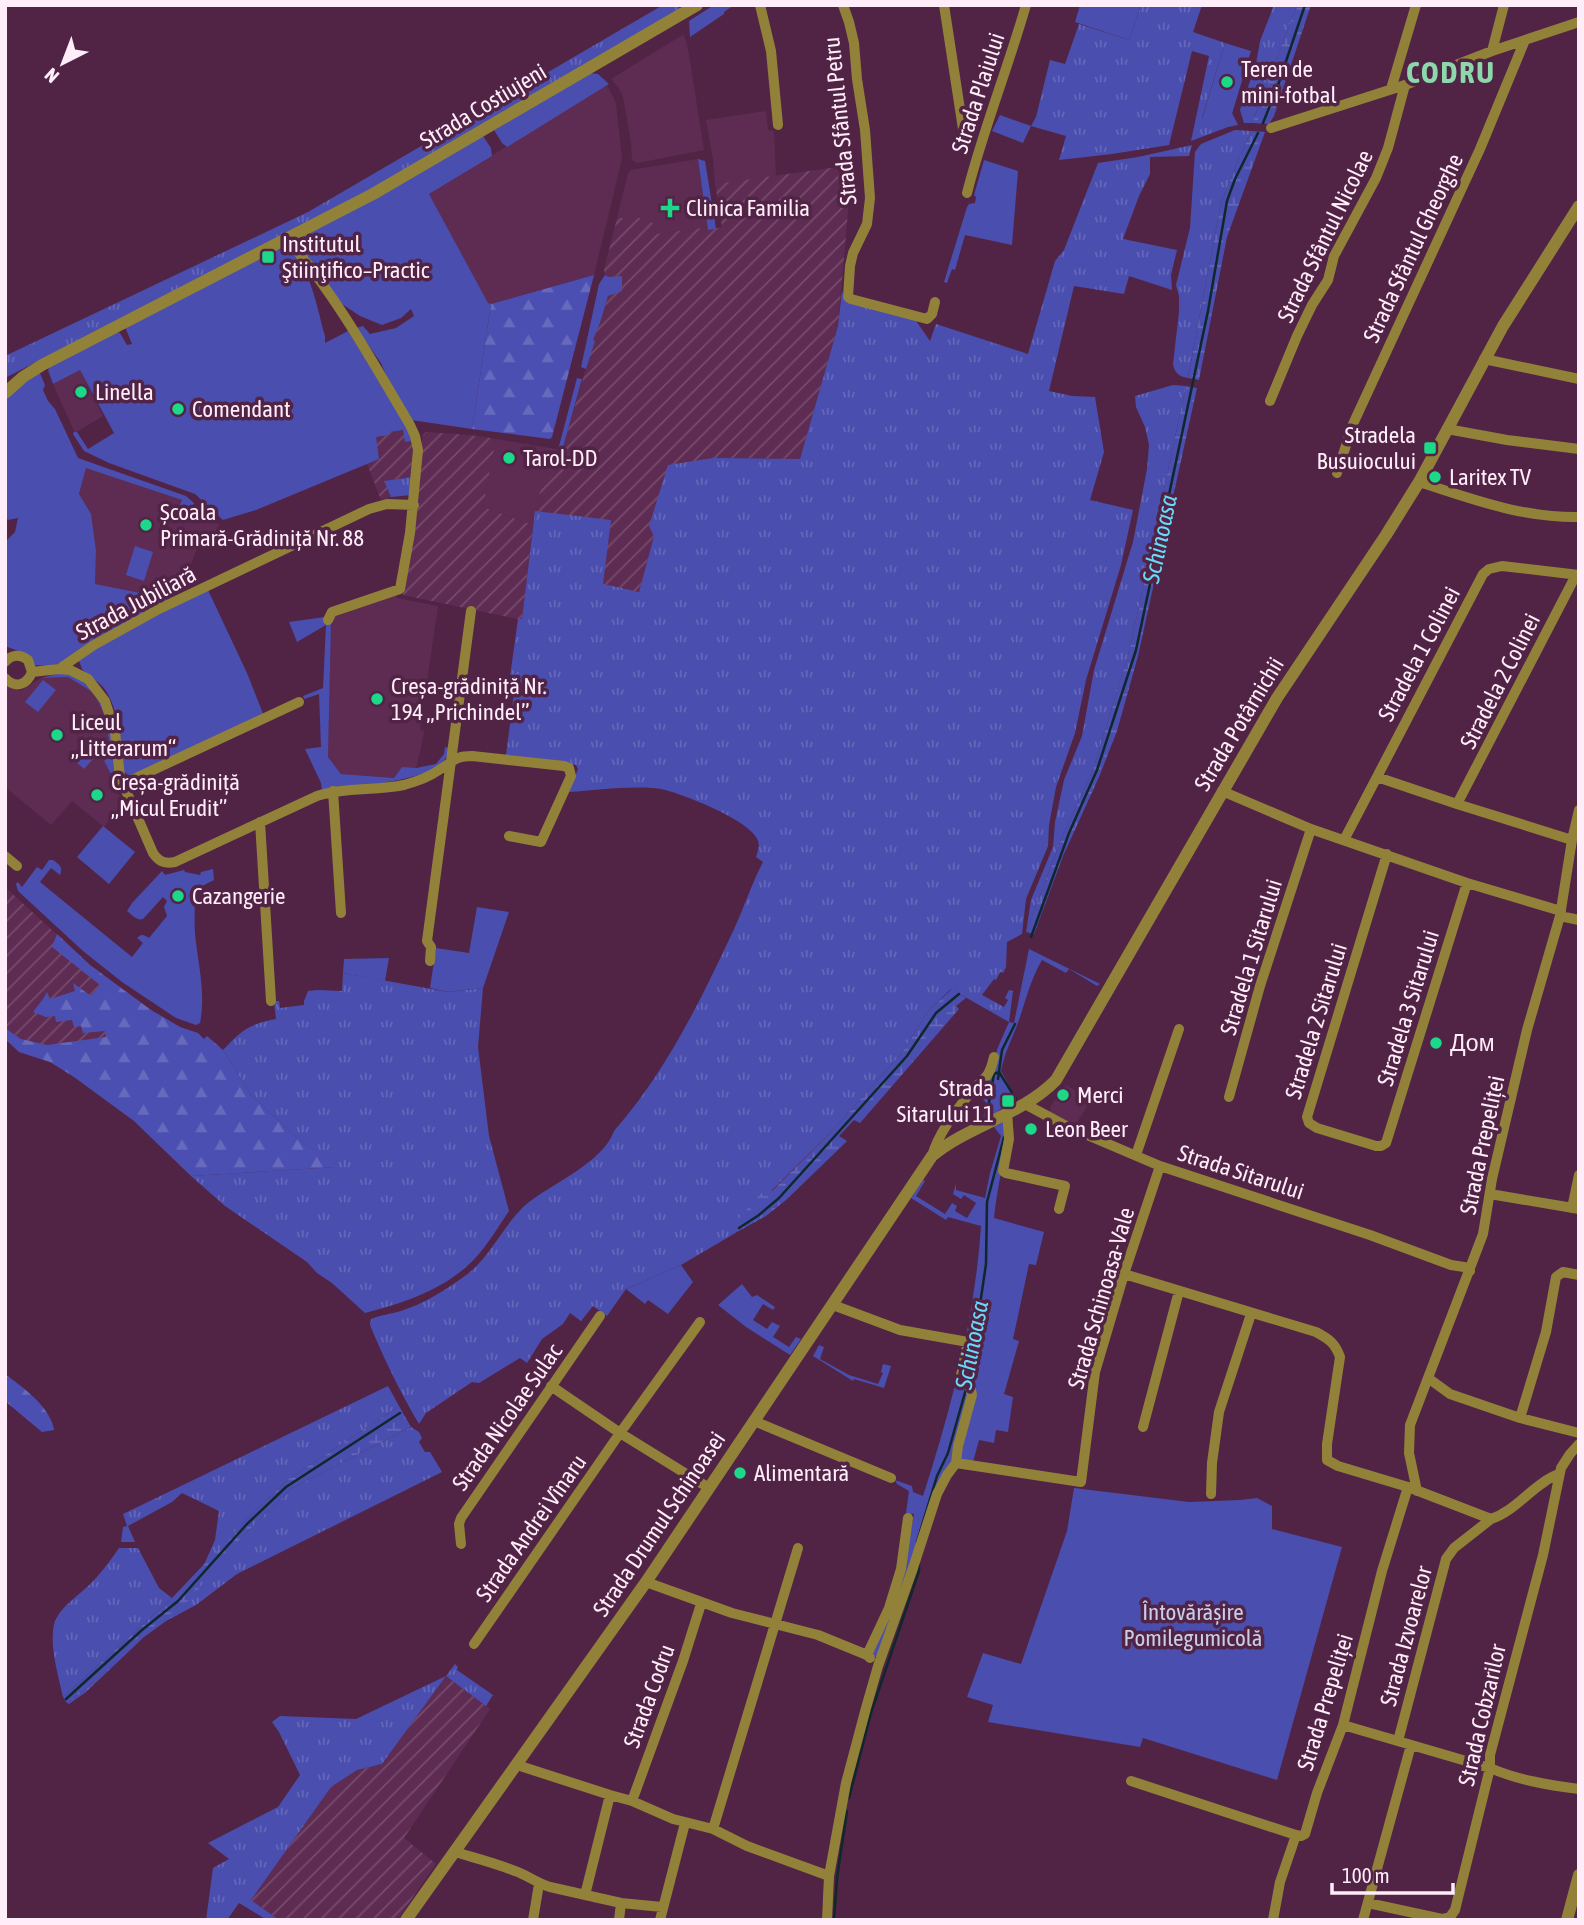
<svg xmlns="http://www.w3.org/2000/svg" width="1584" height="1925" viewBox="0 0 1584 1925" font-family="'Asap Condensed',sans-serif">
<style>
.built{fill:#5e2c52}
.industrial{fill:url(#industrial-furrows)}
.grass{fill:url(#grass-tufts)}
.forest{fill:url(#forest-firs)}
.wetland{fill:url(#wetland-marsh)}
.garden{fill:#4a4eae}
.lines{fill:none;stroke-linecap:round;stroke-linejoin:round}
.stream{stroke:#10272d;stroke-width:2.5}
.minor{stroke:#928239;stroke-width:10}
.tertiary{stroke:#928239;stroke-width:12}
.poi-dot{fill:#1bd988;stroke:#512446;stroke-width:2.5}
.labels{text-anchor:middle;stroke-width:7;stroke-linejoin:round;paint-order:stroke}
.poi-label{font-size:23px;fill:#ffedf9;stroke:#512446;text-anchor:start}
.street-label{font-size:23px;fill:#ffedf9;stroke:#512446}
.park-label{font-size:23px;fill:#c9cee8;stroke:#512446}
.water-label{font-size:24px;font-style:italic;fill:#69daf7;stroke:#512446}
.district-label{font-size:30px;font-weight:bold;letter-spacing:2px;fill:#8cd8ab;stroke:#512446}
</style>
<defs>
<pattern id="industrial-furrows" width="10" height="10" patternUnits="userSpaceOnUse" patternTransform="scale(1.75)"><rect width="10" height="10" fill="#5e2c52"/><path d="M-1 1l2-2M0 10L10 0M9 11l2-2" fill="none" stroke="#764b6c"/></pattern>
<pattern id="grass-tufts" width="24" height="20" patternUnits="userSpaceOnUse" patternTransform="scale(1.75)"><rect width="24" height="20" fill="#4a4eae"/><path d="M3 7l-1-3M5 7V3M7 7l1-3M15 17l-1-3M17 17v-4M19 17l1-3" fill="none" stroke="#6568ba"/></pattern>
<pattern id="forest-firs" width="22" height="20" patternUnits="userSpaceOnUse" patternTransform="scale(1.75)"><rect width="22" height="20" fill="#4c4fb2"/><path d="M5 1l3.5 6h-7zM16 11l3.5 6h-7z" fill="#6769bd"/></pattern>
<pattern id="wetland-marsh" width="20" height="14" patternUnits="userSpaceOnUse" patternTransform="scale(1.75)"><rect width="20" height="14" fill="#4a4eae"/><path d="M1 5h8M5 5V1M11 12h8M15 12V8" fill="none" stroke="#6568ba"/></pattern>
</defs>
<rect width="100%" height="100%" fill="#512446"/>
<path class="built" d="M684 34 688 49 704 150 637 163 632 160 631 143 623 97 618 87 611 79Z
M607 85 616 103 622 159 594 275 491 304H488L429 194Z
M766 111 768 130 774 131 776 176 715 184 713 159 706 120Z
M698 159 708 227 656 234 653 223 640 218H617L628 173 631 170Z
M80 370 103 416 75 433 53 384Z
M496 439 550 448 546 480 539 494 542 498 538 512H535L533 525 483 507Z
M86 467 182 500 180 507 197 511 202 508 214 519 223 531 201 537 184 583 169 593 156 596 95 584 96 551 79 494Z
M395 594 397 598 438 606 420 730 424 731 421 748 416 768H402L394 778 341 774 328 757 330 629 332 618Z
M68 677 94 693 105 716 111 753 104 761 119 789 117 793 125 800 104 827 72 801 51 825 5 787V685L20 691 41 678Z
M1066 1085 1091 1100 1075 1126 1049 1111 1051 1109 1050 1107Z"/>
<path class="industrial" d="M852 165 838 326 800 459 713 458 654 536 639 592 603 585 538 512 542 498 539 494 546 480 550 448 562 450 594 341 593 340 596 331 600 323 608 295 614 292 608 277 605 275 604 270 617 218H640L653 223 656 234 708 227 709 230 722 227 715 184Z
M404 430 412 441 414 454 412 477 385 481 391 497 381 500 367 464 379 459 375 437 390 435V432Z
M426 432 470 435 496 439 483 507 533 525 522 620 403 595 418 498 416 490 423 435Z
M5 887 90 965 151 1010 180 1027 41 1053 5 1028Z
M446 1676 490 1709 404 1838 436 1864 397 1920H279L251 1900 331 1787 357 1770 382 1764Z"/>
<path class="grass" d="M663 5H678L680 10 405 172 5 378V356L308 212Z
M1141 5H1202L1193 32 1225 43 1202 118 1228 126 1232 113 1238 125 1228 127 1191 141 1209 56 1192 51 1169 145 1112 154 1059 160 1066 136 1031 126 1036 117 1050 60 1065 64 1079 24 1129 40Z
M1274 5H1297L1252 123H1244L1240 110 1256 64 1260 41Z
M1235 130 1251 131 1232 175 1221 203 1188 378C1179 376 1175 374 1173 364L1179 312V296L1176 285 1190 228 1195 152 1201 144Z
M1192 145 1189 156 1150 157V174L1139 196 1123 239 1177 250 1171 275 1172 290 1129 276 1124 294 1074 286 1049 391 1072 396 1095 397 1104 452 1090 500 1133 510 1121 565 1086 680 1075 733 1056 787 1049 825 1048 846 1026 899 1022 934 1007 942 1006 967 1003 973 1000 972 996 980 994 979 982 995 1004 1007 1008 1000 1005 998 1009 990 1013 991 1009 1022 951 989 929 1010 901 1054 831 1132 771 1191 767 1189 732 1227 737 1232 681 1265 626 1289 607 1316 593 1306 581 1321 570 1313 563 1324 542 1339 527 1363 520 1358 479 1383 472 1382 426 1413 419 1424C400 1392 384 1359 370 1325L371 1319C380 1315 391 1314 401 1311 423 1304 444 1291 462 1278 491 1259 503 1223 529 1202 554 1183 603 1162 614 1131 666 1072 702 998 735 927 745 905 752 883 763 862L756 857C758 850 761 844 756 837 746 819 681 793 661 789 636 785 595 790 569 792L578 769 576 765 506 755 514 693 508 691 518 619H522L535 511 611 520 603 584 639 592 654 536 649 526 668 465 713 458 800 459 838 326 842 291 844 298 914 318 930 341 936 324 1028 354 1055 261 1064 250 1098 163 1138 157Z
M1173 385 1186 386 1130 648 1093 770 1063 835 1026 932 1031 900 1053 847 1055 822 1064 780 1082 736 1094 670 1133 542 1147 469 1149 445 1145 427 1136 407 1135 396Z
M412 477 411 495 391 497 384 481Z
M343 973 448 992 483 988 478 1047 489 1136 509 1211C496 1230 483 1253 465 1268 437 1292 400 1304 365 1313L332 1283 317 1273 307 1262 225 1206 191 1176 336 1167 298 1139 251 1095 223 1050C242 1030 249 1024 276 1019L274 1001H279L280 1008 304 1005V1001L308 991 317 990 342 991Z
M388 1386 399 1406 287 1480 244 1522 203 1567 215 1540 219 1511 182 1493 172 1502 128 1526 135 1542H121L123 1527 127 1526 123 1514Z
M411 1427 419 1432 422 1438 419 1442 425 1452H430L442 1472 237 1574 196 1605 166 1621 144 1637 86 1692 69 1704 67 1703 84 1691 292 1488Z
M119 1548H138L159 1588 172 1598 63 1697C59 1678 51 1652 53 1632 54 1610 74 1600 88 1586 100 1575 110 1561 119 1548Z
M455 1664 458 1667 457 1670 493 1695 486 1706 446 1676 382 1764 357 1770 331 1787 251 1900 279 1920H267L239 1903 227 1920H206L213 1868 229 1859 208 1843 278 1807 300 1775 279 1732 272 1722 280 1716 356 1719 446 1676Z"/>
<path class="forest" d="M594 275 552 437 550 439 472 429 491 304Z
M57 934 90 965 151 1010 180 1027 198 1033 204 1039 207 1036 223 1050 251 1095 298 1139 337 1167 191 1176 134 1121 74 1077 50 1062 19 1052 5 1039V1028L21 1039 47 1045 106 1037 105 1031 83 1033 81 1026 74 1027 72 1020 56 1022 55 1016 46 1017 33 1012 43 999 47 992 50 999 75 991 73 983 91 996 100 985 52 947Z
M5 1374C22 1387 51 1407 54 1430L42 1432 5 1401Z"/>
<path class="wetland" d="M1297 5H1311L1274 116 1269 124 1252 123Z
M1251 131 1265 132 1227 237 1199 380 1188 378 1221 203 1232 175Z
M1186 386 1197 388 1138 656 1117 731 1099 777 1063 856 1034 934 1026 932 1063 835 1093 770 1130 648Z
M952 989 966 998 956 1006 959 1009 860 1123 854 1120 839 1136 847 1141 841 1147 786 1200 766 1216 737 1232 731 1227 766 1188 772 1191 831 1132 901 1054 929 1010Z
M399 1406 411 1427 292 1488 242 1537 189 1600 141 1636 84 1691 67 1703 63 1697 172 1598 244 1522 287 1480Z"/>
<path class="garden" d="M714 5H734L724 12V14L690 37 689 21Z
M1080 5H1141L1129 40 1075 22Z
M1225 43 1251 51 1228 127 1202 119Z
M589 73 598 74 609 84 507 147 502 143 494 130Z
M1000 115 1031 126 1023 143 992 131Z
M483 136 491 148 492 156 429 194 488 303 491 304 472 429 411 420 388 380 381 363 356 328 363 326 370 334 396 328 414 316 411 309 401 318 382 325 360 316 342 304 297 245V239Z
M698 159 705 161 716 229 708 230Z
M984 160 1018 171 1012 245 965 235 955 270 952 269 947 283 944 282 967 207 969 204 975 203 976 197 974 195Z
M283 249C309 255 318 313 325 336V343L348 331 409 428 412 441 405 442 403 430 390 432V435L376 437 379 459 256 510 223 520 195 494 109 463 84 451 73 434 74 432H77L88 449 114 433 80 370 53 384 48 370 51 365 116 332 120 333 127 345 132 344 125 327 276 250Z
M605 275 609 277 622 276V291L608 296 600 323 593 340 595 341 586 369 581 367 599 284Z
M39 371 45 385 43 390 48 401 55 409 78 458 186 496 194 503 192 510 179 507 182 500 86 468 79 494 91 514 96 551 95 584 156 596 169 593 172 599 60 663 50 666 34 665 26 654 5 646V542L15 532 18 518 8 520 5 517V401L21 384Z
M577 378 582 379 562 451 558 450Z
M135 546 153 552 144 581 126 575Z
M208 590 247 673 264 716 129 776 123 771C120 746 120 713 106 691 100 681 88 677 82 669 82 668 78 659 78 658L142 622Z
M325 617 331 622 328 757 341 774 394 778 402 767 416 768 436 764 444 754 445 747 449 748C448 753 447 758 443 762 423 783 351 786 322 790L321 783 305 749 321 747 319 694 304 699 303 696 323 688 326 625 297 642 289 622Z
M64 672C76 677 89 682 97 693 110 712 118 766 119 789L104 761 111 753 105 716 94 693 68 677 41 678Z
M43 680 56 690 38 712 25 702Z
M95 741 103 748 84 769 76 762Z
M103 826 135 852 109 884 77 857Z
M49 860H53C60 865 63 867 60 875L51 868 40 882 132 957 143 943 137 938C142 933 144 935 149 938L167 916 164 907 167 901 163 897 143 919C137 921 132 915 127 911L132 903 162 871 165 875 184 870 185 872 200 875 201 872 213 869 214 880 204 885 195 895C195 908 194 921 195 934 198 964 206 993 200 1023L196 1025 176 1018 122 982 83 951 18 891 16 884 18 882 22 887 37 867 42 870Z
M477 907 509 912 483 988 448 992 430 988 436 948 469 953Z
M1029 949 1100 984 1097 986 1069 969 1066 973 1042 960C1029 982 1025 1005 1016 1028 1010 1043 1004 1055 1001 1071L1015 1096 997 1112 983 1120 986 1103 978 1092 987 1081 998 1047 1009 1022 1014 1023Z
M389 958 385 981 343 973 344 959Z
M1005 1121C1007 1154 997 1186 994 1218L1044 1232 1036 1265 1029 1264 1013 1339 1019 1341 1004 1394 1013 1397 1008 1432 996 1430 994 1443 979 1440 973 1462 954 1458 877 1657 873 1656 871 1652 904 1567 914 1514 906 1513 909 1491 897 1484 895 1480 912 1486 913 1492 923 1496C951 1409 975 1318 981 1226L948 1217 946 1220 911 1198 923 1180 925 1181 916 1196 945 1214 952 1203 957 1206 955 1211 967 1218 976 1203 964 1195 961 1199 953 1194 956 1184V1190L985 1198 990 1173 1001 1136 994 1127Z
M681 1265 693 1282 668 1314 648 1300 645 1304 626 1289Z
M742 1284 752 1297 757 1295 775 1307 773 1310 763 1304 753 1320 767 1329 772 1322 780 1326 773 1337 789 1347 796 1337 801 1339 790 1355 746 1327 718 1305Z
M819 1345 824 1347 820 1359 849 1375 878 1384 883 1373 881 1372 883 1364 891 1366 884 1388 854 1379 853 1381 813 1356Z
M1074 1488 1189 1502 1240 1500 1257 1498 1272 1506V1529L1342 1547 1277 1780 1143 1738 1140 1747 988 1722 993 1705 967 1697 983 1653 1021 1664 1067 1531Z"/>
<g class="lines">
<path class="stream" d="M1263 123 1277 88 1305 5
M1031 937 1069 833 1097 770 1136 650 1208 311 1227 201 1235 179 1258 133
M998 1079 1002 1050 1015 1024
M986 1119 994 1074 999 1072 1016 1099
M739 1228 759 1215 779 1198 907 1056 936 1013 959 994
M969 1379 986 1264 987 1202 1004 1137
M917 1542 937 1476 948 1453 966 1389
M66 1699 142 1630 178 1601 247 1524 286 1487 400 1413
M849 1798 871 1713 919 1571V1564
M834 1920 837 1878 847 1811"/>
<path class="minor" d="M760 5 771 51 778 125
M843 5 849 22 854 43 857 79 865 130 870 198 867 224 853 253 850 266 848 297 851 299 927 319 932 314 935 302
M944 5 965 142
M1492 51 1504 5
M1391 89 1416 5
M1271 128 1405 85 1492 51 1579 22
M967 193C983 130 1008 68 1026 5
M287 239C336 295 372 361 410 425L415 436 418 450 410 533 400 589 332 612 328 620
M1484 359 1579 379
M1270 401 1297 336 1312 305 1328 280 1334 256 1376 178 1388 148 1405 85
M1447 429 1507 440 1579 449
M1337 473 1353 424 1480 149 1525 40
M1419 482C1473 499 1521 518 1579 517
M5 662C12 654 20 654 28 660L32 672C27 685 15 689 5 678
M59 669 70 670 88 679 105 701 115 732 120 777 153 853C159 862 165 864 175 862L317 796C345 787 375 791 404 785 415 782 429 777 439 770 453 762 454 756 472 756L564 766 569 768 571 776 541 842 509 836
M32 672 59 669 94 645 159 609 369 509 387 504 414 505
M1377 777 1457 804 1572 840
M123 784 299 702
M333 791 341 913
M1222 791 1311 829 1467 883 1561 911
M1457 804 1576 575
M260 822 271 1001
M1344 840 1483 574 1489 569 1502 566 1579 575
M1387 854 1307 1117 1309 1123 1317 1128 1376 1146H1381L1386 1143 1467 883
M5 856 17 866
M1560 916 1579 920
M430 961 431 947 427 941 471 611
M1229 1097 1260 986 1311 829
M1025 1104 1066 1126 1160 1166 1370 1235 1451 1265 1464 1267 1470 1271
M1007 1112 1009 1139 1003 1171 1006 1173 1065 1186 1059 1209
M1136 1155 1179 1029
M932 1156C938 1134 955 1112 970 1093 984 1076 988 1082 994 1057
M1490 1194 1579 1209
M1572 1208 1579 1175
M1124 1274 1316 1332C1329 1339 1335 1343 1340 1357L1327 1444V1460L1338 1466 1408 1487 1491 1519
M1428 1378 1450 1394 1520 1418 1579 1433
M551 1386 620 1433 709 1488
M1520 1418 1546 1332 1556 1277 1563 1272 1579 1275
M754 1421 891 1478
M1143 1427 1179 1291
M956 1463 1081 1482 1095 1372 1124 1274 1160 1166
M1417 1491 1409 1453 1410 1425 1483 1234 1492 1179 1527 1030 1560 916 1572 840 1579 810
M1211 1494 1212 1463 1219 1412 1251 1314
M461 1544 459 1524 461 1518 600 1316
M646 1582 732 1613 818 1635 867 1655
M474 1644 620 1433 700 1322
M870 1658 867 1655 889 1608 901 1569 908 1518
M1343 1725 1490 1768C1518 1780 1548 1785 1579 1789
M1398 1741 1446 1559 1454 1548 1491 1519C1512 1512 1526 1494 1544 1482 1549 1478 1555 1476 1560 1473
M517 1765 610 1795 632 1801 673 1819 713 1829 747 1846 829 1876
M1131 1781 1296 1835
M632 1801 683 1661 701 1604
M713 1829 798 1548
M455 1852C475 1858 495 1863 515 1871 527 1875 537 1883 550 1887L621 1903 662 1907
M585 1895 610 1795
M1368 1903 1442 1919 1450 1917 1455 1910 1490 1768V1755L1543 1555 1561 1468 1570 1454 1579 1444
M533 1920 539 1884
M619 1920 621 1903
M660 1920 685 1823
M827 1920 829 1876 846 1783 866 1708 878 1666 913 1568 937 1494 947 1475 956 1463 958 1446 972 1395 971 1390 961 1375 968 1342 900 1330 833 1305
M1273 1920 1280 1882 1296 1835 1301 1836 1305 1834 1317 1793 1343 1725 1382 1571 1408 1487
M1363 1920 1411 1745"/>
<path class="tertiary" d="M5 393 23 377 42 365 373 194 697 5
M406 1920 646 1582 932 1156C969 1125 1022 1115 1056 1080L1277 698 1386 535 1419 482 1503 326 1579 206
M1567 1920 1579 1875"/>
</g>
<g class="poi-dot">
<circle cx="1227" cy="82" r="7"/>
<path d="M666.5 197.5h7v7h7v7h-7v7h-7v-7h-7v-7h7z"/>
<rect x="261" y="250" width="14" height="14" rx="3.5"/>
<circle cx="81" cy="392" r="7"/>
<circle cx="178" cy="409" r="7"/>
<rect x="1423" y="441" width="14" height="14" rx="3.5"/>
<circle cx="509" cy="458" r="7"/>
<circle cx="1435" cy="477" r="7"/>
<circle cx="146" cy="525" r="7"/>
<circle cx="377" cy="699" r="7"/>
<circle cx="57" cy="735" r="7"/>
<circle cx="97" cy="795" r="7"/>
<circle cx="178" cy="896" r="7"/>
<circle cx="1436" cy="1043" r="7"/>
<circle cx="1063" cy="1095" r="7"/>
<rect x="1001" y="1094" width="14" height="14" rx="3.5"/>
<circle cx="1031" cy="1129" r="7"/>
<circle cx="740" cy="1473" r="7"/>
</g>
<g class="labels">
<g class="poi-label">
<text x="1241" y="77">Teren de<tspan x="1241" dy="26">mini-fotbal</tspan></text>
<text x="686" y="216">Clinica Familia</text>
<text x="282" y="252">Institutul<tspan x="282" dy="26">Ştiinţifico–Practic</tspan></text>
<text x="95" y="400">Linella</text>
<text x="192" y="417">Comendant</text>
<text x="1416" y="443" text-anchor="end">Stradela<tspan x="1416" dy="26">Busuiocului</tspan></text>
<text x="523" y="466">Tarol-DD</text>
<text x="1449" y="485">Laritex TV</text>
<text x="160" y="520">Școala<tspan x="160" dy="26">Primară-Grădiniță Nr. 88</tspan></text>
<text x="391" y="694">Creșa-grădiniță Nr.<tspan x="391" dy="26">194 „Prichindel”</tspan></text>
<text x="71" y="730">Liceul<tspan x="71" dy="26">„Litterarum“</tspan></text>
<text x="111" y="790">Creșa-grădiniță<tspan x="111" dy="26">„Micul Erudit”</tspan></text>
<text x="192" y="904">Cazangerie</text>
<text x="1450" y="1051">Дом</text>
<text x="994" y="1096" text-anchor="end">Strada<tspan x="994" dy="26">Sitarului 11</tspan></text>
<text x="1077" y="1103">Merci</text>
<text x="1045" y="1137">Leon Beer</text>
<text x="754" y="1481">Alimentară</text>
</g>
<g class="street-label">
<text transform="translate(978 93) rotate(-72)" y="8">Strada Plaiului</text>
<text transform="translate(483 106) rotate(-31)" y="8">Strada Costiujeni</text>
<text transform="translate(840 121) rotate(-96)" y="8">Strada Sfântul Petru</text>
<text transform="translate(1325 236) rotate(-64)" y="8">Strada Sfântul Nicolae</text>
<text transform="translate(1413 248) rotate(-65)" y="8">Strada Sfântul Gheorghe</text>
<text transform="translate(136 603) rotate(-28)" y="8">Strada Jubiliară</text>
<text transform="translate(1419 654) rotate(-62)" y="8">Stradela 1 Colinei</text>
<text transform="translate(1500 681) rotate(-63)" y="8">Stradela 2 Colinei</text>
<text transform="translate(1239 724) rotate(-59)" y="8">Strada Potârnichii</text>
<text transform="translate(1251 957) rotate(-73)" y="8">Stradela 1 Sitarului</text>
<text transform="translate(1408 1008) rotate(-73)" y="8">Stradela 3 Sitarului</text>
<text transform="translate(1316 1021) rotate(-73)" y="8">Stradela 2 Sitarului</text>
<text transform="translate(1482 1145) rotate(-78)" y="8">Strada Prepeliței</text>
<text transform="translate(1241 1172) rotate(18)" y="8">Strada Sitarului</text>
<text transform="translate(1101 1298) rotate(-74)" y="8">Strada Schinoasa-Vale</text>
<text transform="translate(507 1417) rotate(-55)" y="8">Strada Nicolae Sulac</text>
<text transform="translate(659 1524) rotate(-56)" y="8">Strada Drumul Schinoasei</text>
<text transform="translate(531 1528) rotate(-55)" y="8">Strada Andrei Vînaru</text>
<text transform="translate(1406 1636) rotate(-75)" y="8">Strada Izvoarelor</text>
<text transform="translate(649 1696) rotate(-70)" y="8">Strada Codru</text>
<text transform="translate(1325 1702) rotate(-73)" y="8">Strada Prepeliței</text>
<text transform="translate(1482 1715) rotate(-77)" y="8">Strada Cobzarilor</text>
</g>
<g class="park-label">
<text x="1193" y="1620">Întovărășire<tspan x="1193" dy="26">Pomilegumicolă</tspan></text>
</g>
<g class="water-label">
<text transform="translate(1160 539) rotate(-78)" y="8">Schinoasa</text>
<text transform="translate(972 1345) rotate(-79)" y="8">Schinoasa</text>
</g>
<g class="district-label">
<text x="1451" y="83">CODRU</text>
</g>
</g>
<rect width="1584" height="1925" fill="none" stroke="#ffedf9" stroke-width="14"/>
<g transform="translate(63 63) rotate(222)" stroke="#512446" stroke-width="5" paint-order="stroke">
<path d="M0-5L12 26L0 18L-12 26Z" fill="#ffedf9"/>
<text y="-10" font-size="19" font-weight="bold" text-anchor="middle" fill="#ffedf9">N</text>
</g>
<path d="M1332 1883v10h121v-10" fill="none" stroke="#ffedf9" stroke-width="3.5"/>
<text x="1342" y="1883" font-size="21" fill="#ffedf9" stroke="#512446" stroke-width="5" paint-order="stroke">100 m</text>
</svg>
